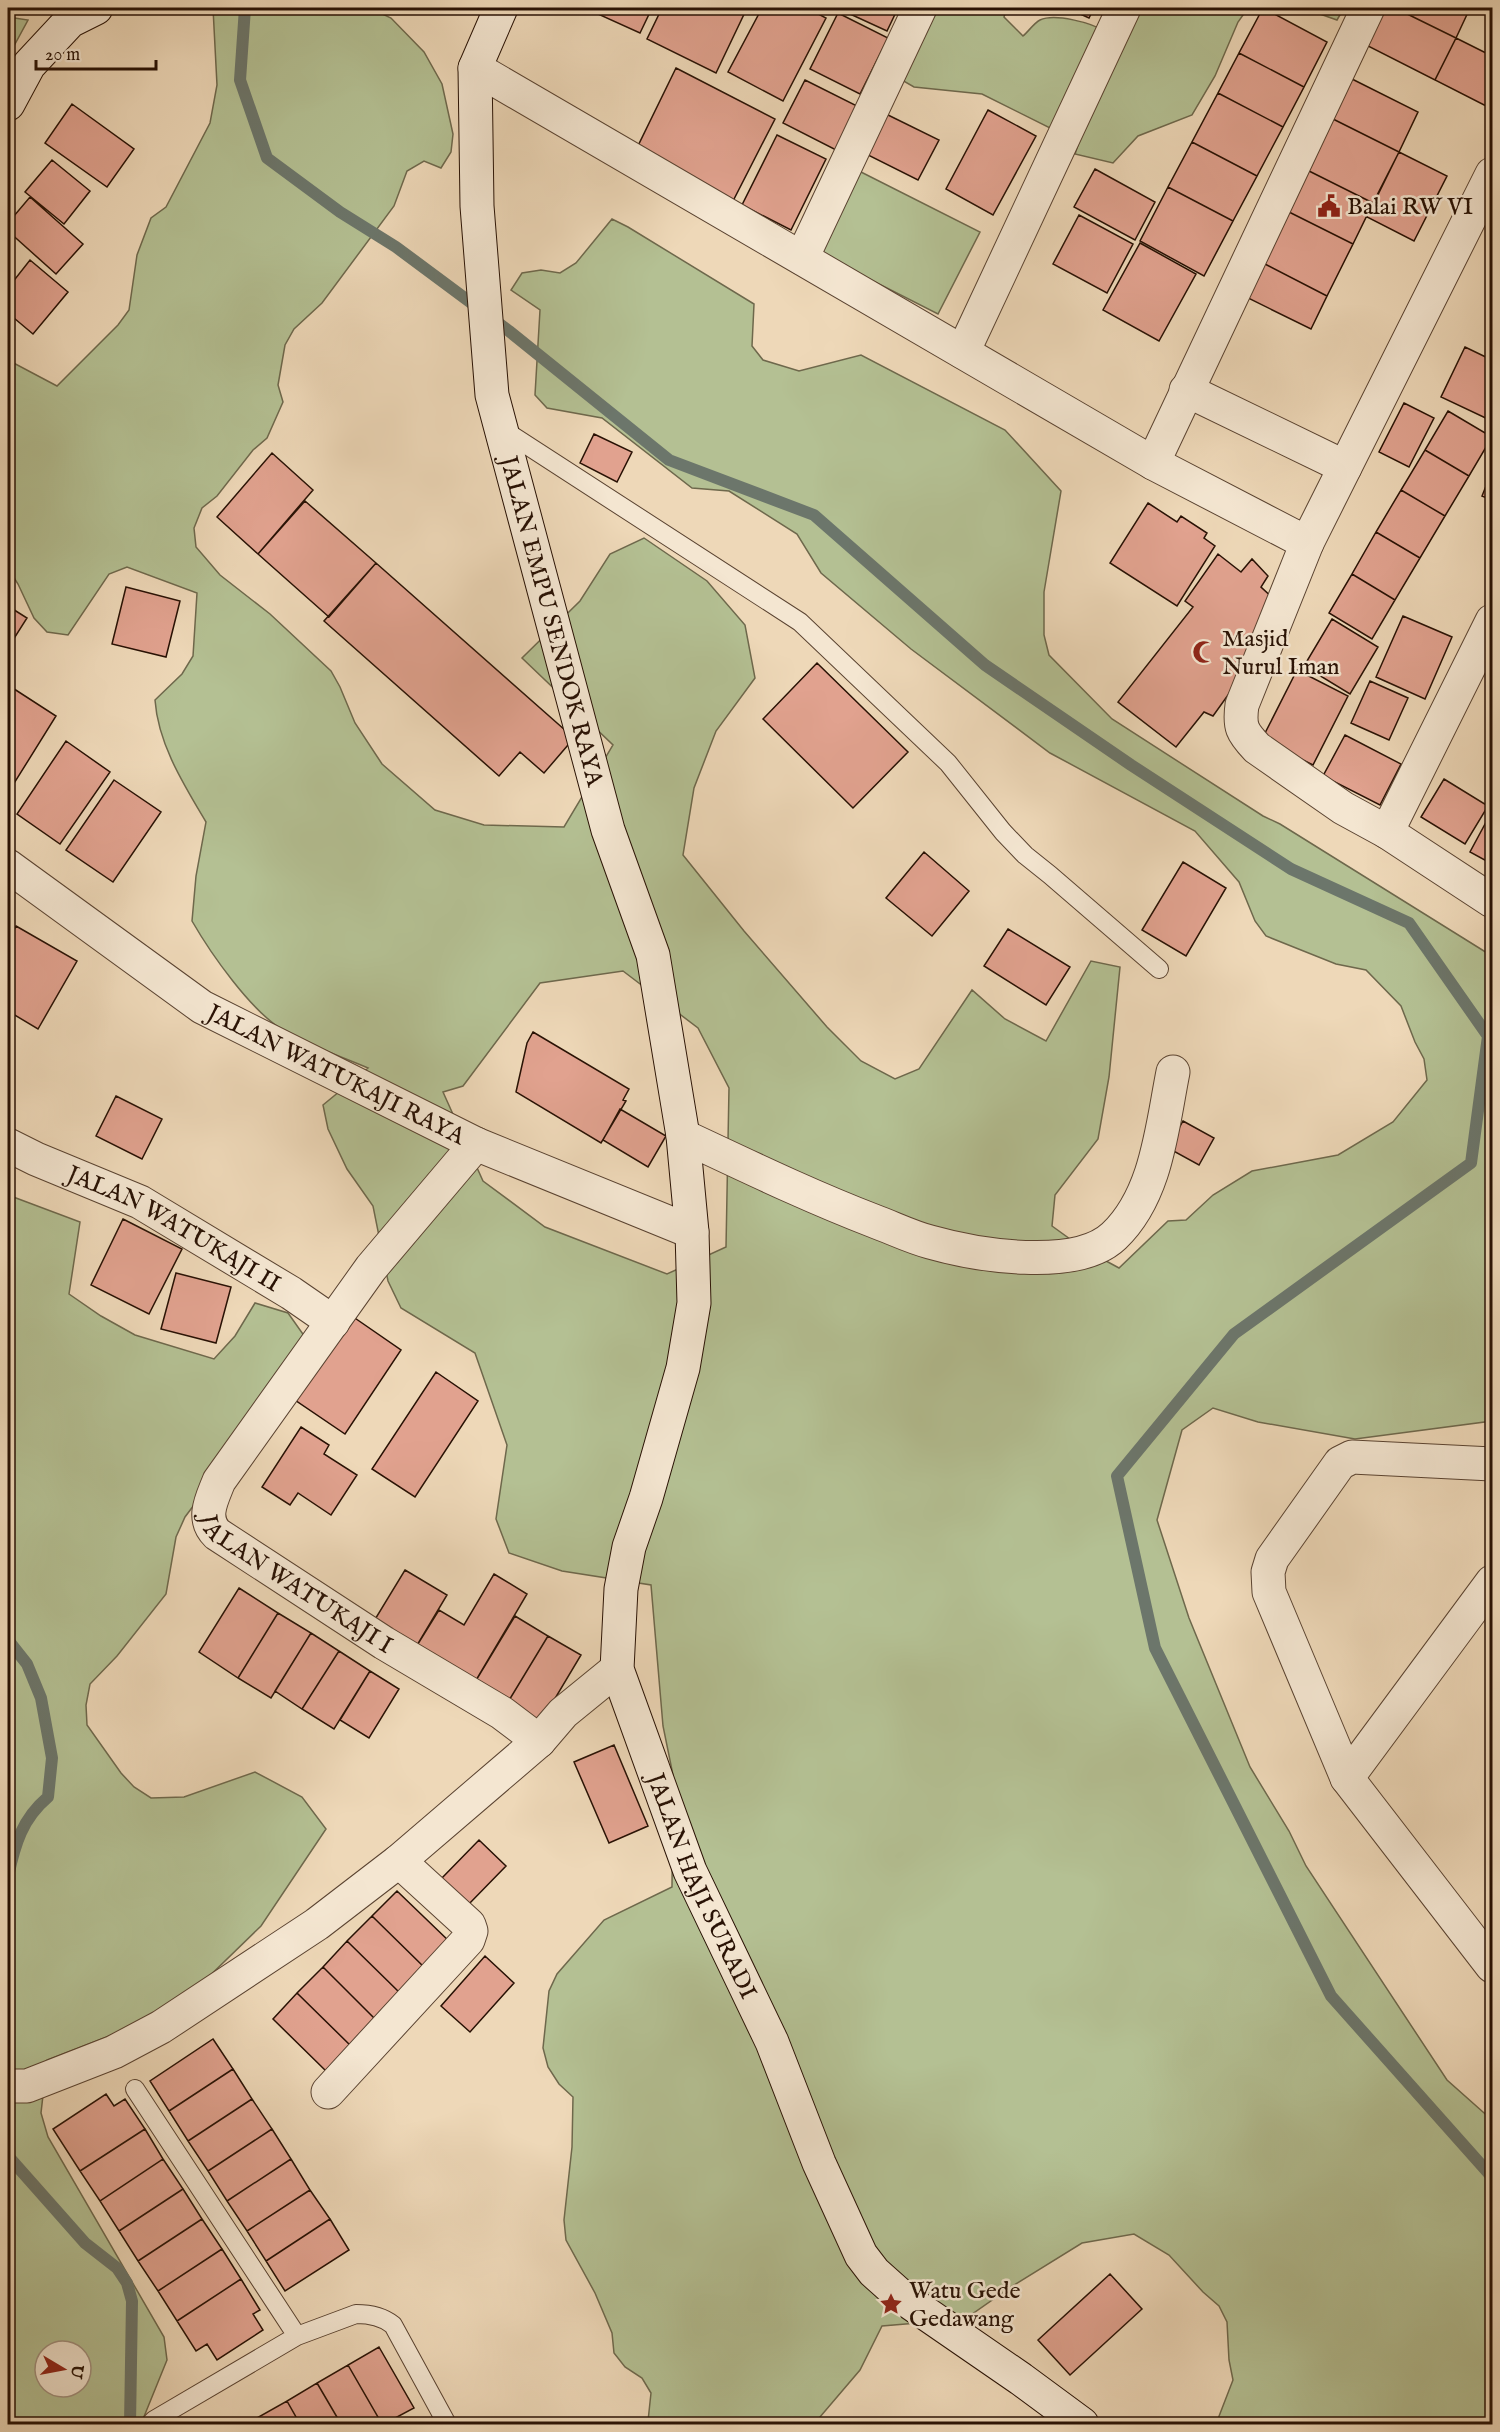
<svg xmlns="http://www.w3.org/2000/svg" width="1500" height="2432" viewBox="0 0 1500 2432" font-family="'IM FELL English',serif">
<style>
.green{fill:#b4c093;stroke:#6e684c;stroke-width:1.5;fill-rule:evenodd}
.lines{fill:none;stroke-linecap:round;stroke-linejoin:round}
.stream{stroke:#6c766b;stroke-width:12}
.building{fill:#e1a28f;stroke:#281104;stroke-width:1.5}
.lane-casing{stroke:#5a4331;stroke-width:20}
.street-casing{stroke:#5a4331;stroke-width:35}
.secondary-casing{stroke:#281104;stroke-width:35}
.lane{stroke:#f4e6d1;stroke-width:18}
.street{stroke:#f4e6d1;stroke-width:33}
.secondary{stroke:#f4e6d1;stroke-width:33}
.labels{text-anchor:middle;stroke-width:5;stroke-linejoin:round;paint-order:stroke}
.poi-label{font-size:24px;fill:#281104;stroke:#f4e6d1;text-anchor:start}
.street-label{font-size:24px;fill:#281104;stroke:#f4e6d1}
</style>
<rect width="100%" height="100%" fill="#eed8b8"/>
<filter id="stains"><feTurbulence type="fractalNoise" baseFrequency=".00333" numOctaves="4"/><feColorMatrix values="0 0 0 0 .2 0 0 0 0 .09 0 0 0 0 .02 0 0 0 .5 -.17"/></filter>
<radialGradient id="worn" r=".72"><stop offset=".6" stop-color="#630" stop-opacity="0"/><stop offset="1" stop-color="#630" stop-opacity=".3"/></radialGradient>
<path class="green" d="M213 8H370L391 18 424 52 442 84 453 134 451 152 441 168 424 161 407 171 394 206 322 303 294 329 285 345 278 385 283 402 267 438 253 450 217 496 202 508 194 528 196 547 220 575 270 614 331 671 340 687 355 723 382 764 435 810 484 825 564 827 613 745 522 658 580 601 610 554 644 538 707 581 745 625 755 678 716 731 694 788 683 855 744 931 827 1027 861 1061 895 1079 919 1069 972 990 1005 1019 1046 1041 1091 961 1120 967 1109 1077 1098 1139 1055 1195 1052 1226 1084 1249 1119 1268 1168 1221 1186 1220 1213 1195 1252 1171 1338 1155 1393 1122 1427 1080 1424 1059 1415 1042 1401 1006 1366 970 1336 964 1266 936 1255 921 1239 882 1195 831 1050 753 911 649 821 573 797 534 729 491 692 488 602 418 547 408 535 395 540 310 511 290 522 273 541 270 560 273 576 263 612 219 628 227 754 304 752 346 763 360 799 371 861 355 1005 430 1061 491 1044 592V635L1049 655 1112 719 1263 816 1280 824 1492 956V1421L1355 1439 1258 1422 1213 1408 1182 1430 1157 1520 1189 1618 1250 1767 1289 1831 1306 1866 1447 2080 1492 2120V2424H1216L1233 2380 1229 2360 1227 2322 1219 2306 1203 2292 1169 2255 1134 2234 1082 2243 1011 2287 965 2319 882 2326 860 2370 814 2424H650L648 2421 651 2393 642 2378 625 2367 614 2353 612 2333 595 2293 566 2240 564 2220 572 2147 573 2097 559 2084 548 2067 543 2048 549 1991 557 1974 604 1920 672 1887 673 1775 663 1726 651 1585 562 1571 509 1553 496 1519 507 1445 475 1353 401 1308 388 1281 373 1206 347 1169 328 1129 323 1105 368 1068C340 1056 309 1046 283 1030 251 1011 211 954 192 921L196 876 206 822C184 785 158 744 155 700L182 674 193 656 197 593 127 567 109 574 68 635 47 632 34 618 18 584 8 568V495L10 484 8 476V360L57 386 118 325 129 310 137 255 151 218 166 207 210 123 217 85ZM623 971 698 1028 729 1088 726 1247 667 1274 545 1227 483 1181 443 1092 463 1086 540 983Z
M930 8H1007L1004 17 1023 36C1028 32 1034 23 1040 20 1055 13 1092 23 1104 31L1058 132 982 94 914 87 900 79Z
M1141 8H1248L1238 22 1215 76 1192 115 1138 136 1113 163 1075 154 1084 127Z
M1303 8H1344L1337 20Z
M8 17 28 20 8 57Z
M859 171 980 232 938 314 818 253Z
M8 1195 80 1222 69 1294 101 1316 135 1335 214 1359 235 1336 255 1303 288 1313 305 1337 206 1489 185 1517 176 1537 166 1594 117 1656 90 1684 86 1705 87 1725 121 1773 134 1787 151 1798 184 1797 255 1772 302 1797 326 1829 261 1926 191 1994 112 2035 47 2060 41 2113 48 2137 164 2337 167 2360 141 2424H8ZM45 2351H81V2387H45Z"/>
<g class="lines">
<path class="stream" d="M245 8 240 80 267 158 340 212 396 247 509 331 669 460 814 515 985 665 1131 765 1291 869 1409 923 1488 1036 1471 1163 1234 1334 1117 1476 1155 1648 1331 1996 1492 2177
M8 1640 27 1664 41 1698 52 1758 48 1797C22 1819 15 1844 8 1876
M8 2156 85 2243 117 2268 127 2283 132 2301 130 2424"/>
</g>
<path class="building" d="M590 8H652L640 33 589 10Z
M662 8H747L716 73 647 39Z
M762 8H807L826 18 783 101 728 72Z
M837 8H898L887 31Z
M1067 8H1094L1089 18Z
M1263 8 1327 42 1304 87 1239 53Z
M1385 8H1395L1456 38 1435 80 1366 45Z
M1395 8H1470L1456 38Z
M838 13 888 38 860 94 810 69Z
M1456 38 1492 56V109L1435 80Z
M1239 53 1304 87 1283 127 1218 93Z
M676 68 775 119 733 201 635 152Z
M1350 78 1418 112 1399 152 1331 118Z
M805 80 859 107 838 151 783 123Z
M1218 93 1283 127 1257 176 1192 142Z
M72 104 134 149 107 187 45 143Z
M988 110 1036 136 993 215 946 189Z
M886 114 939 140 918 180 866 154Z
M1331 118 1399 152 1373 203 1305 169Z
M777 135 826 159 791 230 742 205Z
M1192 142 1257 176 1233 221 1168 187Z
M1399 152 1447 176 1414 241 1367 217Z
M52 160 90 191 64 224 25 192Z
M1095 169 1155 202 1135 240 1074 207Z
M1305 169 1373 203 1353 244 1285 210Z
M1168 187 1233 221 1204 276 1140 241Z
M30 197 83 244 56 274 8 231V223Z
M1285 210 1353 244 1327 296 1259 261Z
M1079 215 1133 244 1107 293 1053 264Z
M1140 243 1196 274 1159 341 1103 310Z
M30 260 68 292 33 334 8 313V288Z
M1259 261 1327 296 1311 329 1242 295Z
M1465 347 1492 360V421L1441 397Z
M1404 403 1434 418 1409 467 1379 452Z
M1448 411 1492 437 1469 476 1425 450Z
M594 434 632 452 617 482 580 463Z
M1425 450 1469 476 1445 516 1401 490Z
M272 453 313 490 258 554 217 517Z
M1492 471V500L1482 496Z
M1401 490 1445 516 1420 558 1376 532Z
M305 501 376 563 329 617 258 554Z
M1148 503 1177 522 1181 516 1207 533 1204 538 1215 546 1177 606 1110 563Z
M1376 532 1420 558 1395 600 1352 574Z
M1218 554 1241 572 1252 559 1268 576 1261 587 1274 599 1256 656 1213 716 1204 712 1176 747 1118 702 1193 607 1185 601Z
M376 563 574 738 544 773 520 752 499 776 324 621Z
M1352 574 1395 600 1372 639 1329 613Z
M126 587 180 601 166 657 112 644Z
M8 606 27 618 8 648Z
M1403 616 1452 637 1425 699 1376 677Z
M1332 619 1378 647 1350 694 1304 666Z
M817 663 908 752 853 808 763 719Z
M1297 670 1348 696 1313 765 1262 739Z
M1370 681 1408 698 1389 740 1351 723Z
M8 685 56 716 8 793Z
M1345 735 1401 764 1380 805 1323 776Z
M66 741 110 772 60 844 17 814Z
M1444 779 1488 806 1465 844 1421 817Z
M114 780 161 812 113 882 66 850Z
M1492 811V864L1470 852Z
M924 852 969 891 932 936 886 898Z
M1183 862 1226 888 1186 956 1142 930Z
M16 926 77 961 38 1029 8 1011V942Z
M1008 929 1070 967 1046 1005 984 966Z
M533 1032 629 1089 623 1100 626 1101 601 1143 516 1092 527 1043Z
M116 1096 162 1119 142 1159 96 1136Z
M620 1109 666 1136 648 1167 603 1140Z
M1183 1121 1214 1138 1199 1165 1168 1148Z
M123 1219 182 1249 149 1314 91 1285Z
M176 1273 231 1287 216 1343 161 1329Z
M349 1314 401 1350 345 1434 292 1398Z
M436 1372 478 1401 415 1497 372 1469Z
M301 1427 329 1445 324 1454 357 1475 331 1515 298 1493 290 1505 262 1487Z
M405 1570 447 1595 416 1647 374 1621Z
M494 1574 527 1594 475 1682 416 1647 439 1610 464 1625Z
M239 1588 278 1613 238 1678 199 1652Z
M278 1613 311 1633 271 1698 238 1678Z
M515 1616 548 1636 508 1702 475 1682Z
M311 1633 339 1651 302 1709 275 1691Z
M548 1636 581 1655 541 1722 508 1702Z
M339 1651 370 1671 334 1729 302 1709Z
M370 1671 399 1689 369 1738 340 1720Z
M614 1745 648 1826 609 1843 574 1762Z
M479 1840 506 1866 468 1905 441 1879Z
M397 1891 452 1944 427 1970 372 1916Z
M372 1916 427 1970 402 1995 347 1941Z
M347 1941 402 1995 377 2021 323 1967Z
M485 1956 514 1983 470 2032 441 2006Z
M323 1967 377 2021 352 2047 297 1993Z
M297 1993 352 2047 327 2072 273 2019Z
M213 2039 233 2069 169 2111 150 2081Z
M233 2069 252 2099 188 2141 169 2111Z
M106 2094 114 2106 125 2099 145 2129 80 2171 53 2129Z
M252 2099 272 2129 208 2171 188 2141Z
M145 2129 163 2159 100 2201 80 2171Z
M272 2129 291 2159 227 2201 208 2171Z
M163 2159 183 2189 119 2231 100 2201Z
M291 2159 310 2190 247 2231 227 2201Z
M183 2189 202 2219 138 2261 119 2231Z
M310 2190 330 2219 266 2261 247 2231Z
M202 2219 222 2249 158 2291 138 2261Z
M330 2219 349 2250 285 2291 266 2261Z
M222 2249 241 2279 177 2321 158 2291Z
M1110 2274 1142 2309 1070 2375 1038 2340Z
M241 2279 260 2310 253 2314 263 2330 217 2360 207 2344 196 2351 177 2321Z
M379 2347 414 2408 384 2424H382L348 2365Z
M348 2365 382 2424H341L317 2383Z
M317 2383 341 2424H300L287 2401Z
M287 2401 300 2424H259L255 2419Z
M255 2419 259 2424H245Z"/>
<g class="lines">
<g class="lane-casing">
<path id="lane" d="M502 429 800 622 948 763 1003 832 1025 855 1050 875 1159 969
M135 2089 297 2336
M150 2424 154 2420 297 2336 356 2314C370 2314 382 2316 393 2325L447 2424"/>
</g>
<g class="street-casing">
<g id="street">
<path d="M475 68 1153 463 1307 543 1492 174"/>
<path d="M802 258 920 8"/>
<path d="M963 352 1124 8"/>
<path d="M1186 390 1345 467"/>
<path d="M1153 463 1368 8"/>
<path d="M1307 543 1242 705C1239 727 1242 732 1257 748L1343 808 1387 832 1492 901"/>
<path d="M1387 832 1492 621"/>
<path id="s1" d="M8 866 202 1007 476 1144 692 1232"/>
<path d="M683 1136C747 1166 809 1196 874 1221 893 1228 911 1237 930 1242 976 1255 1076 1272 1114 1236 1157 1195 1162 1127 1173 1072"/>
<path id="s2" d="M476 1144 371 1268 219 1481C212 1499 201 1518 217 1534L384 1643 502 1713 539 1741 563 1713 617 1669"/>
<path id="s3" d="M8 1145 36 1159 140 1202 291 1293 333 1322"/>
<path d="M1492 1464 1352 1457 1340 1463 1272 1559 1268 1572 1269 1592 1347 1778 1492 1966"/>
<path d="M1347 1778 1492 1582"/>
<path d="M8 2086H27L114 2052 161 2027 317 1924 399 1861 539 1741"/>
<path d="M328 2092 468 1940 471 1931 469 1925 399 1861"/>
</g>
</g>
<g class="secondary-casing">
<g id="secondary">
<path id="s4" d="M501 8 475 68 477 206 492 395 608 830 653 955 683 1136 692 1232 694 1303 683 1368 646 1498 629 1547 621 1589 617 1669 690 1871 772 2042 819 2163 861 2255 874 2272 902 2297 1021 2379 1082 2424"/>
<path d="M8 104 29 65 70 21 96 8"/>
</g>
</g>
<use href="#lane" class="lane"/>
<use href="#street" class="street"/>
<use href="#secondary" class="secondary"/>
</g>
<defs>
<g id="civic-bare" transform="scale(1.8)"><path d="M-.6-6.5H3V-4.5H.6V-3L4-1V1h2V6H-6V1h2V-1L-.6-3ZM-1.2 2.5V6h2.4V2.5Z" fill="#8f2418" stroke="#f4e6d1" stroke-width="2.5" paint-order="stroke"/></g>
<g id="mosque-bare" transform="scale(1.8)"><path d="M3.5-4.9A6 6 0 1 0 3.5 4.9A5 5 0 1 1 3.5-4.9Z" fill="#8f2418" stroke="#f4e6d1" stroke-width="2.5" paint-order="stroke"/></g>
<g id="sight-bare" transform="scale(1.8)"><path d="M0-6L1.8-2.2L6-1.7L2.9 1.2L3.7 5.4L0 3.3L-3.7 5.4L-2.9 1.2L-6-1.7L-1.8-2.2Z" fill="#8f2418" stroke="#f4e6d1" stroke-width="2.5" paint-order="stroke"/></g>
</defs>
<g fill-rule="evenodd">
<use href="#civic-bare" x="1329" y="206"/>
<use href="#mosque-bare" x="1204" y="652"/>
<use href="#sight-bare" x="891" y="2304"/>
</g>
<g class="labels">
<g class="poi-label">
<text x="1347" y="214">Balai RW VI</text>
<text x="1222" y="646">Masjid<tspan x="1222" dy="28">Nurul Iman</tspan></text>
<text x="909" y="2298">Watu Gede<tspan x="909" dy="28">Gedawang</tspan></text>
</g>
<g class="street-label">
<text dy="8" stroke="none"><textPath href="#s4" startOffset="627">JALAN EMPU SENDOK RAYA</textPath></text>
<text dy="8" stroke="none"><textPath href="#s1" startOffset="390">JALAN WATUKAJI RAYA</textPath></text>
<text dy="8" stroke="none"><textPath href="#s3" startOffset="186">JALAN WATUKAJI II</textPath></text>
<text dy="8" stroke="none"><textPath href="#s2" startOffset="574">JALAN WATUKAJI I</textPath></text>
<text dy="8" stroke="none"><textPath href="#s4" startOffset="1936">JALAN HAJI SURADI</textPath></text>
</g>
</g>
<rect width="1500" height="2432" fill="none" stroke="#eed8b8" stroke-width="30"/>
<rect x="9" y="9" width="1482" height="2414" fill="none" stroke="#281104" stroke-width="3"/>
<rect x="15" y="15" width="1470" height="2402" fill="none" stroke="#281104" stroke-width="1.5"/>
<g transform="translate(63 2369) rotate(100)"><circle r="28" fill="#f4e6d1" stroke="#a2917f" stroke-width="1.5"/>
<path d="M0-4.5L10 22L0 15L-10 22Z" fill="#8f2418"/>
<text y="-9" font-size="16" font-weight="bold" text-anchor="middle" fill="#281104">U</text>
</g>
<path d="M36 60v9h120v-9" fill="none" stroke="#281104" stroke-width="3"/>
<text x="45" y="60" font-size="18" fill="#281104" stroke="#f4e6d1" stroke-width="4.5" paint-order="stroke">20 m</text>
<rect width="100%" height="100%" filter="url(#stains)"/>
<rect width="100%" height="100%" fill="url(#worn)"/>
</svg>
